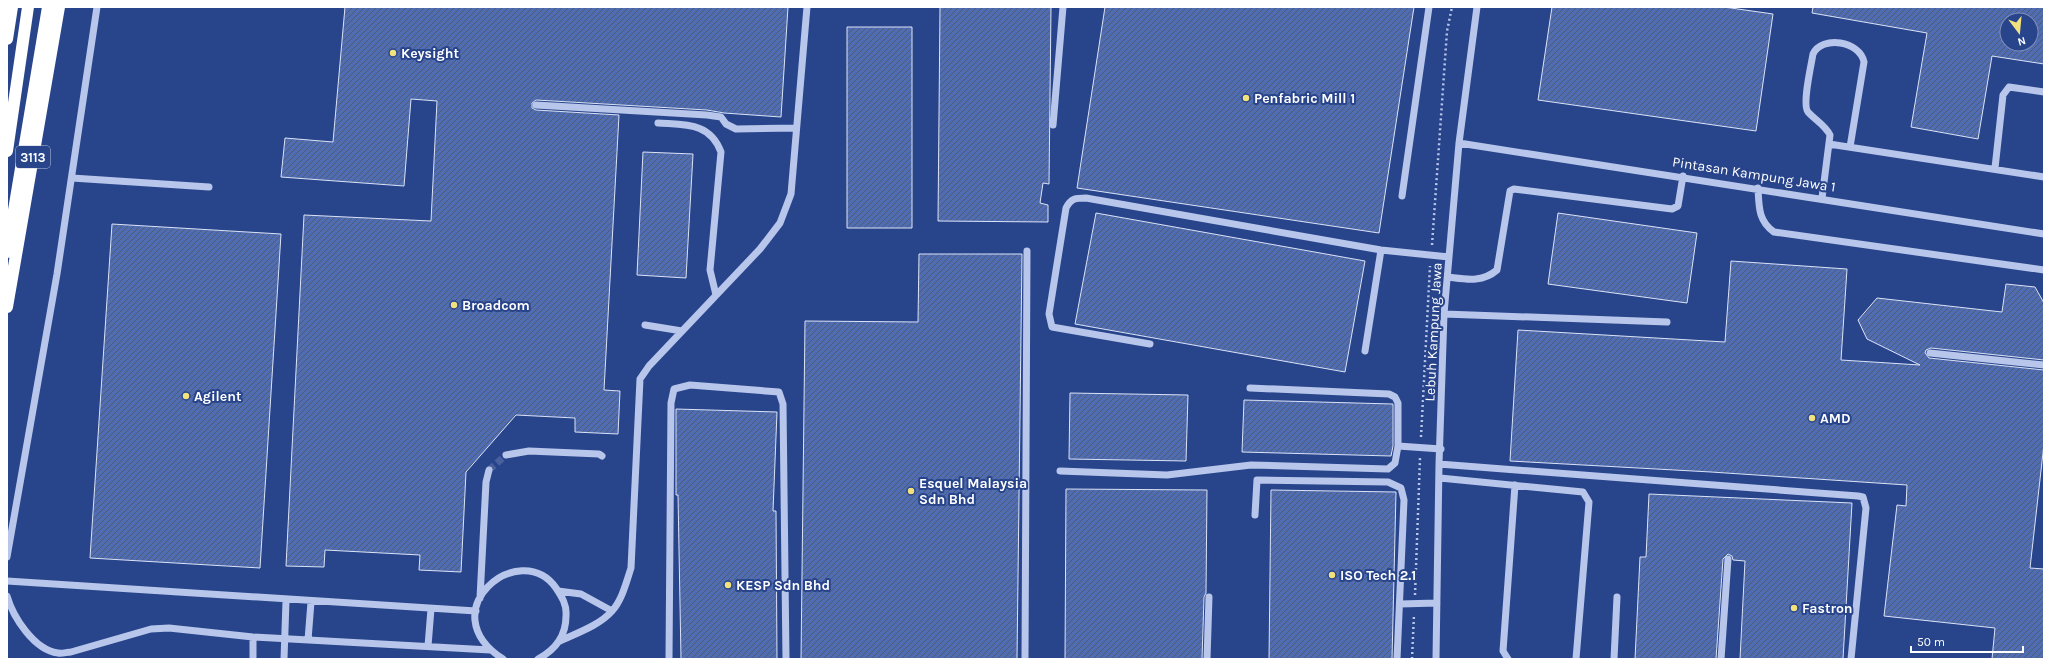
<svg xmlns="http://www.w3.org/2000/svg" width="2051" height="666" viewBox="0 0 2051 666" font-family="Karla,sans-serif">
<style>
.building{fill:url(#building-hatch);stroke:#dbe3f7;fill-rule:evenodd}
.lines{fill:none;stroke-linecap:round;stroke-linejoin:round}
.minor-tunnel{stroke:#48609c;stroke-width:7;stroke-dasharray:7 3.5;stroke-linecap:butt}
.path{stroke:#b7c6ea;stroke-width:2.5;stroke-dasharray:2 3;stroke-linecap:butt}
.minor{stroke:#b7c6ea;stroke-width:7}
.highway{stroke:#fff;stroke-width:12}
.poi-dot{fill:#f1e27d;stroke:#28448b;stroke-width:1.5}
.labels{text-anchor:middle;stroke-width:4;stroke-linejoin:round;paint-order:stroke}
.shield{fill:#28448b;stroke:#bec7dc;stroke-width:1}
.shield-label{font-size:13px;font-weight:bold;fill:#fff}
.poi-label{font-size:14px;font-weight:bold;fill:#fff;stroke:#28448b;text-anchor:start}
.street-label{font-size:14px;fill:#fff;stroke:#28448b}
</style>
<defs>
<pattern id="building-hatch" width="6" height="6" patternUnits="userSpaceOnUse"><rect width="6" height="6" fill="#516db2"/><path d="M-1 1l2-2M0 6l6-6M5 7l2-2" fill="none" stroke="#4e5975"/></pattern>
</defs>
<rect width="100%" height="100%" fill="#28448b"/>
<path class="building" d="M345 7H788L781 117 724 113 707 110 536 100 532 103V108L536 110 619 115 604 390 620 391 618 434 575 432V418L516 415 466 472 461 572 419 570 420 555 325 550 324 567 286 566 304 215 431 221 437 101 411 99 404 186 281 177 285 138 333 142Z
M940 7H1051L1049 184 1043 183 1040 203 1048 205V222L938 221Z
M1105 7H1414L1379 233 1077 188Z
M1552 7H1724L1773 14 1756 131 1538 100Z
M1813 7H2044V64L1992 56 1978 139 1911 127 1927 33 1812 13ZM2007 20H2031V44H2007Z
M847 27H912V228H847Z
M643 152 693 154 686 278 637 275Z
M1096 213 1365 261 1345 372 1075 324Z
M1558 213 1697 233 1687 303 1548 284Z
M112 224 281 234 260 568 90 558Z
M919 254H1022L1017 659H801L805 321 918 322Z
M1731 261 1847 269 1841 360 1920 365 1867 339 1858 320 1877 298 2002 312 2006 284 2035 287 2044 303V360L1931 348 1926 350 1925 353 1929 358 2044 370V444L2030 568 2044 569V659H1992L1995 628 1884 616 1897 505 1906 506 1907 485 1711 472 1510 461 1518 330 1725 342Z
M1070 393 1188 395 1186 461 1069 459Z
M1244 400 1393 404V446L1391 456 1242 452Z
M676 409 777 412 773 511H776L777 659H681L678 495H676Z
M1066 489 1207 490 1206 593 1204 597 1202 659H1065Z
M1271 490 1396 492 1392 659H1269Z
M1649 494 1852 503 1843 659H1740L1745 561 1733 560 1732 556 1728 554 1723 559 1716 659H1635L1640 557H1646Z"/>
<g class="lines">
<path class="minor-tunnel" d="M489 470 506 455"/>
<path class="path" d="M1432 245 1447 31 1452 7
M1421 437 1430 266
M1415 595 1420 458
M1412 659 1414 614"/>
<path class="minor" d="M536 105 707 115 721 117 726 124 736 129 796 128
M658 123C685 125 710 122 721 152L710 270 716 295
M1053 125 1063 7
M1459 143 2044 234
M1829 144 2044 177
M1995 168 2003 95 2009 87 2044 92
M72 178 209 187
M1758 188C1759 206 1758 221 1774 232L2044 270
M1402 196 1429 7
M1822 198 1830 135C1825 125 1815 120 1808 112 1802 105 1811 66 1813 54 1822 35 1860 41 1864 62L1850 147
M1448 277C1465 279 1482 283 1497 270L1510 191 1514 189 1672 209 1678 206 1683 176
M1444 314 1667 322
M645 325 682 331
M1150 344 1052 327 1049 314 1066 208C1071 198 1076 198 1086 198L1381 250 1449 257
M1365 351 1381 250
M1930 353 2044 365
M1250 388 1389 394 1395 397 1398 403V446L1441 449
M506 455 529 451 599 454 602 456
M1439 464 1858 496 1863 497 1866 508 1851 659
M1060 471 1167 475 1251 465 1388 469 1395 463 1398 446
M1440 478 1583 492 1589 502 1576 659
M1255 515 1257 480 1388 482 1401 488 1404 500 1397 659
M7 557 57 274 97 7
M7 581 476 611
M558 591 581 594 612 611
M7 596C13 617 34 650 58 653 62 654 67 652 71 652L151 629 169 628 253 637 490 650
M480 598 486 482 489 470
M1400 604 1437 603
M308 640 311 602
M560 641C577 633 600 625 612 611 622 600 626 583 631 568L640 379 649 366 760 249 780 223 791 194 807 7
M428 646 431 609
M253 659V637
M284 659 286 601
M503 659C429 611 520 537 556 588 562 597 567 605 566 616 566 637 555 650 538 659
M669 659 671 403 674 389 690 385 779 392 783 404 786 659
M1025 659 1027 251
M1207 659 1209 597
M1436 659 1439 464 1444 314 1459 143 1477 7
M1508 659 1503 651 1515 485
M1614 659 1617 597
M1721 659 1728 559"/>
<path class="highway" d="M7 39 12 7
M7 151 28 7
M7 252 48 7
M7 307 59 7"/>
</g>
<g class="poi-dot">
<circle cx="393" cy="53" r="4"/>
<circle cx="1246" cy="98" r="4"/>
<circle cx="454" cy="305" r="4"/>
<circle cx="186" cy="396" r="4"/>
<circle cx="1812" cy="418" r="4"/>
<circle cx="911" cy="491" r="4"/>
<circle cx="1332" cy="575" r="4"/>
<circle cx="728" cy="585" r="4"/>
<circle cx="1794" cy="608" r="4"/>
</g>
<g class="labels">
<rect class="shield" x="16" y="146" width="34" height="22" rx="3"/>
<g class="shield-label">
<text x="33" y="162">3113</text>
</g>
<g class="poi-label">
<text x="401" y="58">Keysight</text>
<text x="1254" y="103">Penfabric Mill 1</text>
<text x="462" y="310">Broadcom</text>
<text x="194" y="401">Agilent</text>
<text x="1820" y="423">AMD</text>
<text x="919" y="488">Esquel Malaysia<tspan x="919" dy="16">Sdn Bhd</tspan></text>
<text x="1340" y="580">ISO Tech 2.1</text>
<text x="736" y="590">KESP Sdn Bhd</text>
<text x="1802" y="613">Fastron</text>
</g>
<g class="street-label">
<text transform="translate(1754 174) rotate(9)" y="5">Pintasan Kampung Jawa 1</text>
<text transform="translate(1433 332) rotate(-87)" y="5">Lebuh Kampung Jawa</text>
</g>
</g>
<rect width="2051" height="666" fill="none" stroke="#ffffff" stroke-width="16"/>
<g transform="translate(2019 32) rotate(164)"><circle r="19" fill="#28448b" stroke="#7e8fb9"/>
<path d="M0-3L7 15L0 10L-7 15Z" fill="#f1e27d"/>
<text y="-6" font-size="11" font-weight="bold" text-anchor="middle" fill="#ffffff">N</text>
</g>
<path d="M1911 646v6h112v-6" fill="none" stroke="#ffffff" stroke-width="2"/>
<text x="1917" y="646" font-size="12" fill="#ffffff" stroke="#28448b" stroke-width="3" paint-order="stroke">50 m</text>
</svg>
